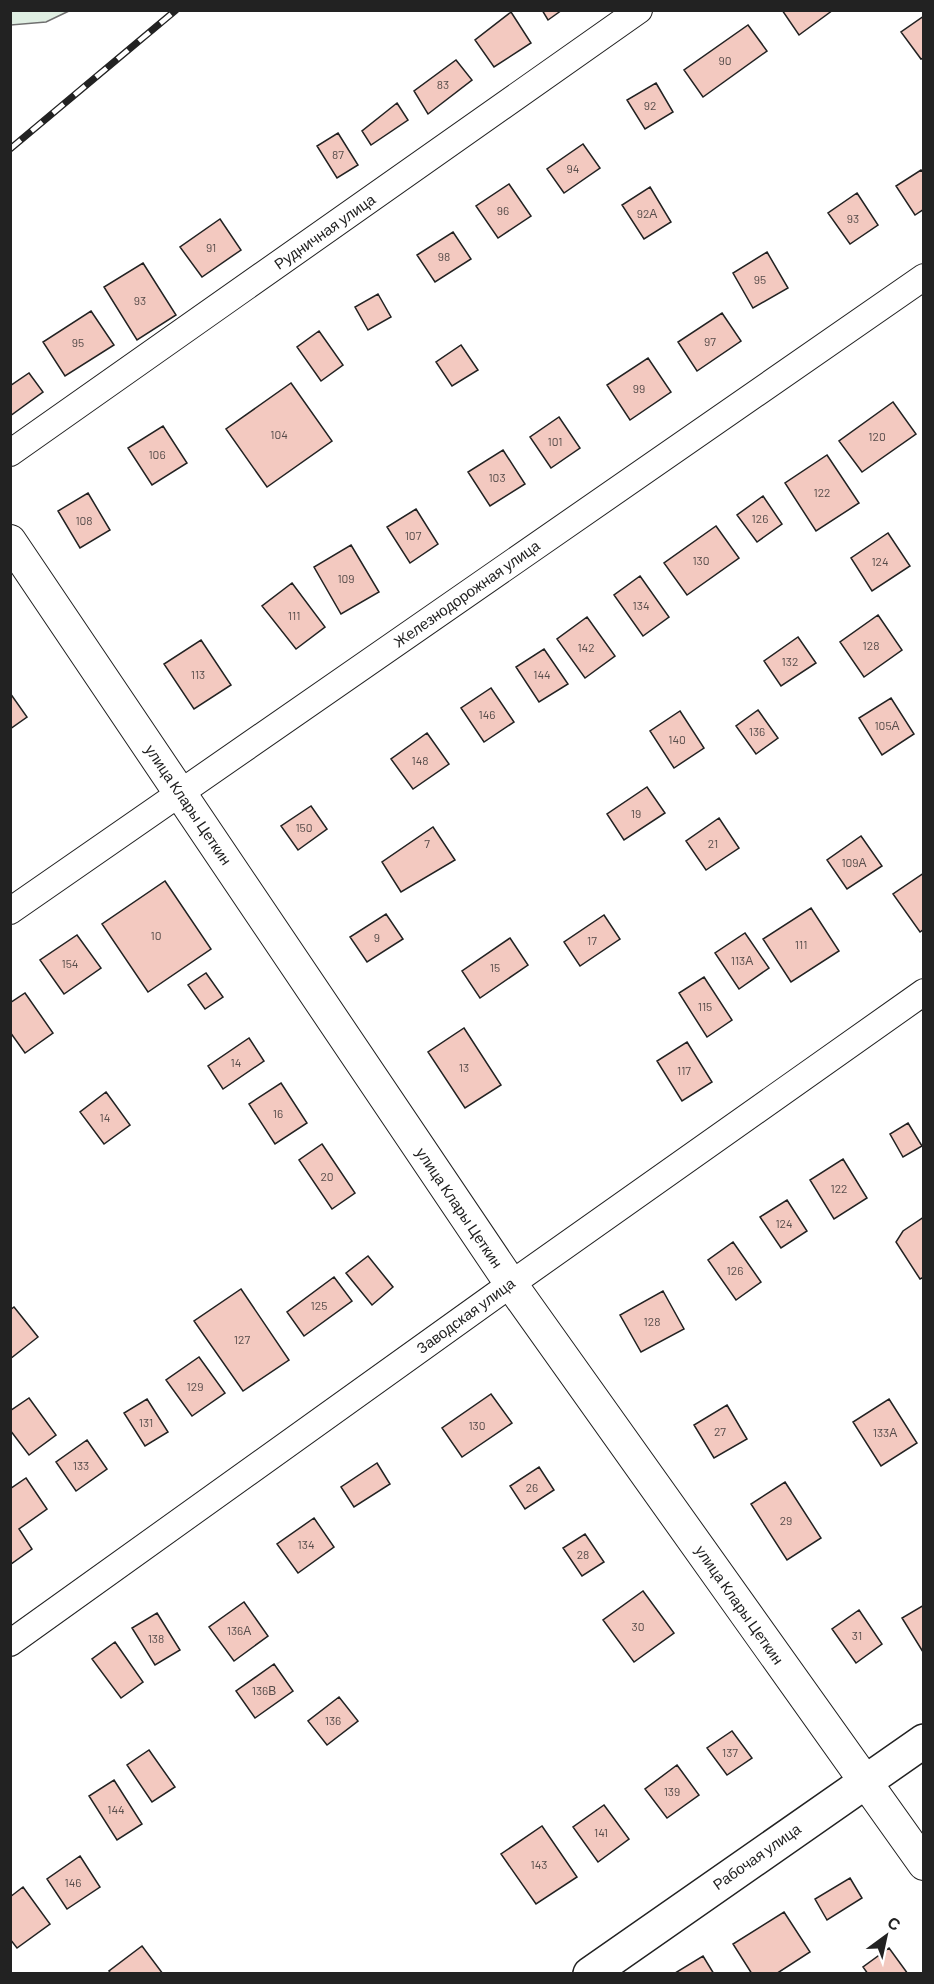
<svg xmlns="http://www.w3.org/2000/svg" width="934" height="1984" viewBox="0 0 934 1984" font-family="Barlow,sans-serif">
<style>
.green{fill:#e0efe3;stroke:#6f6f6f;stroke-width:1.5}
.building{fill:#f3c9c0;stroke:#222;stroke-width:1.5}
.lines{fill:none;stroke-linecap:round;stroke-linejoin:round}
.minor-casing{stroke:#222;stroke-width:28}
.tertiary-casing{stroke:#222;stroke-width:34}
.secondary-casing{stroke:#222;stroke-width:36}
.minor{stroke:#fff;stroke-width:26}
.tertiary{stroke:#fff;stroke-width:32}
.secondary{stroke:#fff;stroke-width:33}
.rail-casing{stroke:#222;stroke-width:7}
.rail{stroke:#fff;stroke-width:4.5;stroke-dasharray:14;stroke-linecap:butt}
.labels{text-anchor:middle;stroke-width:4.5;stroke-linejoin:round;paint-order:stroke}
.number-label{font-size:12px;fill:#564c4a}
.street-label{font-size:15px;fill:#222;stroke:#fff}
</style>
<rect width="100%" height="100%" fill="#fff"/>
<path class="green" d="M10 11 11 10 69 11 46 22 11 25Z"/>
<path class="building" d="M542 10H562L548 20Z
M782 10H833L799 35Z
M511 12 531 43 494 67 475 40Z
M924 16V58L921 59 901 32Z
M748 25 767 51 703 97 684 70Z
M456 60 472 80 428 114 414 91Z
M656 83 673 112 645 129 627 100Z
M397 103 408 120 371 145 362 131Z
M338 133 358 165 337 178 317 146Z
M583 144 600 168 564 193 547 169Z
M921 170 924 173V209L915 215 896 186Z
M509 184 531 216 498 238 476 206Z
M650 187 671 222 644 239 622 205Z
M857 193 878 225 850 244 828 213Z
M220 219 241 250 202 277 180 247Z
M453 232 471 259 435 282 417 255Z
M767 252 788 288 753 308 733 273Z
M143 263 176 315 137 340 104 287Z
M378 294 391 317 368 330 355 307Z
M91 311 114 345 65 376 43 342Z
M722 313 741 341 697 371 678 342Z
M319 331 343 365 321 381 297 347Z
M461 345 478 370 452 386 436 362Z
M648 358 671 392 630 420 607 385Z
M29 373 43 392 10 416V386Z
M291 383 332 441 267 487 226 429Z
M893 402 916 434 862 472 839 441Z
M559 417 580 448 551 468 530 437Z
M163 426 187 463 152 485 128 448Z
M503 450 525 484 490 506 468 472Z
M827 455 859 503 816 531 785 483Z
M88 493 110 530 80 548 58 511Z
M763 496 782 524 757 542 737 515Z
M416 509 438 544 410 563 387 527Z
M716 526 739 558 687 595 664 563Z
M888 533 910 566 872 591 851 558Z
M351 545 379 592 341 614 314 567Z
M640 576 669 617 643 636 614 595Z
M292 583 325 627 296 649 262 606Z
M878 615 902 650 864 677 840 642Z
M587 617 615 656 585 678 557 639Z
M798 637 816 663 781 686 764 661Z
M201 640 231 685 194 709 164 664Z
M544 649 568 684 539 702 516 667Z
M491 688 514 722 484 742 461 708Z
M10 693 27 717 10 729Z
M891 698 914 734 882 755 859 718Z
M758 710 778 738 756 754 736 726Z
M680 711 704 748 674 768 650 731Z
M427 733 449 764 413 789 391 759Z
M647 787 665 813 624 840 607 814Z
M311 806 327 829 298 850 281 826Z
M719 818 739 848 706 870 686 841Z
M433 827 455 860 401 892 382 862Z
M861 836 882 866 847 889 827 860Z
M924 873V929L920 932 893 894Z
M165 881 211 949 148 992 102 924Z
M811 908 839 951 791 982 763 939Z
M386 914 403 939 367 962 350 937Z
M604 915 620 939 580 966 564 942Z
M745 933 769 968 739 989 715 953Z
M77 935 101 968 64 994 40 960Z
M510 938 528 965 480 998 462 971Z
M206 973 223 997 205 1009 188 985Z
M704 977 732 1020 707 1037 679 993Z
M25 993 53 1033 25 1053 10 1032V1003Z
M464 1028 501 1085 465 1108 428 1052Z
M249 1038 264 1061 223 1089 208 1066Z
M687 1042 712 1082 682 1101 657 1061Z
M281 1083 307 1123 275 1144 249 1104Z
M106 1092 130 1125 104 1144 80 1112Z
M908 1123 922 1146 903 1157 890 1134Z
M322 1144 355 1193 332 1209 299 1160Z
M843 1159 867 1198 834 1219 810 1180Z
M787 1200 807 1231 781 1248 760 1217Z
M924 1217V1277L920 1279 896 1242 903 1231Z
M733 1242 761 1282 736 1300 708 1260Z
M368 1256 393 1287 372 1305 346 1273Z
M334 1277 352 1301 304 1336 287 1312Z
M241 1289 289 1360 243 1391 194 1321Z
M663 1291 684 1329 641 1352 620 1315Z
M14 1307 38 1337 10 1359V1310Z
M199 1357 225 1393 192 1416 166 1380Z
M491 1394 512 1423 462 1457 442 1428Z
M29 1398 56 1435 29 1455 10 1430V1411Z
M147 1399 168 1432 145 1446 124 1413Z
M889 1399 917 1443 881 1466 853 1422Z
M727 1405 747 1439 714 1458 694 1425Z
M87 1440 107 1469 76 1491 56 1462Z
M377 1463 390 1484 354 1507 341 1487Z
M539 1467 554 1490 525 1509 510 1486Z
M26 1478 47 1509 19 1529 32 1549 11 1564 10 1489Z
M785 1482 821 1538 787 1560 751 1504Z
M314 1518 334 1547 298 1573 277 1544Z
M585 1534 604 1562 582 1576 563 1548Z
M643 1591 674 1633 634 1662 603 1620Z
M244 1602 268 1636 234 1661 209 1627Z
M924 1605V1652H923L902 1618Z
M859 1610 882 1644 856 1663 832 1629Z
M157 1613 180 1650 155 1665 132 1628Z
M115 1642 143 1682 121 1698 92 1659Z
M274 1664 293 1691 255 1718 236 1691Z
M339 1697 358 1721 327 1745 308 1721Z
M732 1731 752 1758 727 1775 707 1748Z
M149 1750 175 1787 152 1802 127 1765Z
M677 1765 699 1795 667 1818 645 1789Z
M114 1780 142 1824 117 1840 89 1796Z
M604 1805 629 1839 598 1862 573 1827Z
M542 1826 577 1877 536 1904 501 1854Z
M80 1856 100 1887 67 1909 47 1879Z
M850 1878 862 1898 827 1920 815 1899Z
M23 1887 50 1924 17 1948 10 1939V1897Z
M784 1912 810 1952 776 1974H752L733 1944Z
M142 1946 163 1974H111L109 1971Z
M889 1948 908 1974H868L863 1967Z
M703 1956 714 1974 675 1973Z"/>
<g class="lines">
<g class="minor-casing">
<path id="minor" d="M10 453 639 10
M10 911 924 277
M10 1643 511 1284 924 992"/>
</g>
<g class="tertiary-casing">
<path id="tertiary" d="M10 541 511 1284 924 1864"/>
</g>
<g class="secondary-casing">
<path id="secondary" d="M590 1974 924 1741"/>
</g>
<use href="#minor" class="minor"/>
<use href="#tertiary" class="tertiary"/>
<use href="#secondary" class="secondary"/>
<g class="rail-casing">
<path id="rail" d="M10 149 176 10"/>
</g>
<use href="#rail" class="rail"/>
</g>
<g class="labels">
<g class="number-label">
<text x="725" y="65">90</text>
<text x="443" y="89">83</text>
<text x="650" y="110">92</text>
<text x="338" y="159">87</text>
<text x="573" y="173">94</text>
<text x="503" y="215">96</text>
<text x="647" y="218">92А</text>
<text x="853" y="223">93</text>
<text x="211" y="252">91</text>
<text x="444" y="261">98</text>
<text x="760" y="284">95</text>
<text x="140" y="305">93</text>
<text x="710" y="346">97</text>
<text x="78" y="347">95</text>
<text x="639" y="393">99</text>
<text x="279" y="439">104</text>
<text x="877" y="441">120</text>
<text x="555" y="446">101</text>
<text x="157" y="459">106</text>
<text x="497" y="482">103</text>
<text x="822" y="497">122</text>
<text x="760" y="523">126</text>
<text x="84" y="525">108</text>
<text x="413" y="540">107</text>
<text x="701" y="565">130</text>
<text x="880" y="566">124</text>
<text x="346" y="583">109</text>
<text x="641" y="610">134</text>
<text x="294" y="620">111</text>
<text x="871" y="650">128</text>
<text x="586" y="652">142</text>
<text x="790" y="666">132</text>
<text x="198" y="679">113</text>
<text x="542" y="679">144</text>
<text x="487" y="719">146</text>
<text x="887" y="730">105А</text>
<text x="757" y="736">136</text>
<text x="677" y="744">140</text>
<text x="420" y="765">148</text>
<text x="636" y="818">19</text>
<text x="304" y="832">150</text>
<text x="427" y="848">7</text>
<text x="713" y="848">21</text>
<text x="854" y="867">109А</text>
<text x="156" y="940">10</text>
<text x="377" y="942">9</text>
<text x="592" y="945">17</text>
<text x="801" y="949">111</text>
<text x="742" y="965">113А</text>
<text x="70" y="968">154</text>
<text x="495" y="972">15</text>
<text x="705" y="1011">115</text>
<text x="236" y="1067">14</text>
<text x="464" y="1072">13</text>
<text x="684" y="1075">117</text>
<text x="278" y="1118">16</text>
<text x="105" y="1122">14</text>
<text x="327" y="1181">20</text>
<text x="839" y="1193">122</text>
<text x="784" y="1228">124</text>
<text x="735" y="1275">126</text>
<text x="319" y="1310">125</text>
<text x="652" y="1326">128</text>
<text x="242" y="1344">127</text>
<text x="195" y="1391">129</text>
<text x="146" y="1427">131</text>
<text x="477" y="1430">130</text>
<text x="720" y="1436">27</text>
<text x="885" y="1437">133А</text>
<text x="81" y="1470">133</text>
<text x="532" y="1492">26</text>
<text x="786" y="1525">29</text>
<text x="306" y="1549">134</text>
<text x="583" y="1559">28</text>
<text x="638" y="1631">30</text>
<text x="239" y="1635">136А</text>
<text x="857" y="1640">31</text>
<text x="156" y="1643">138</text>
<text x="264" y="1695">136В</text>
<text x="333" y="1725">136</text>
<text x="730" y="1757">137</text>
<text x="672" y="1796">139</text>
<text x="116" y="1814">144</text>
<text x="601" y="1837">141</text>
<text x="539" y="1869">143</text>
<text x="73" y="1887">146</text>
</g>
<g class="street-label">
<text transform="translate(325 232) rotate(-35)" y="5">Рудничная улица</text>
<text transform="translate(467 594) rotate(-35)" y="5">Железнодорожная улица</text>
<text transform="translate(188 805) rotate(56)" y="5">улица Клары Цеткин</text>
<text transform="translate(459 1208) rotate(56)" y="5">улица Клары Цеткин</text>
<text transform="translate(466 1316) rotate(-36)" y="5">Заводская улица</text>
<text transform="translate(739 1605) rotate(55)" y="5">улица Клары Цеткин</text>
<text transform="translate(757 1857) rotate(-35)" y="5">Рабочая улица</text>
</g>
</g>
<rect width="934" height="1984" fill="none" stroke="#222222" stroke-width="24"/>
<g transform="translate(886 1936) rotate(33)" stroke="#ffffff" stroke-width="4.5" paint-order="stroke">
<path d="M0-4.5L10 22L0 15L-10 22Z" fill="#222222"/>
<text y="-9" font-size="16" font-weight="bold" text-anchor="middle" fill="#222222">С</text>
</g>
</svg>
